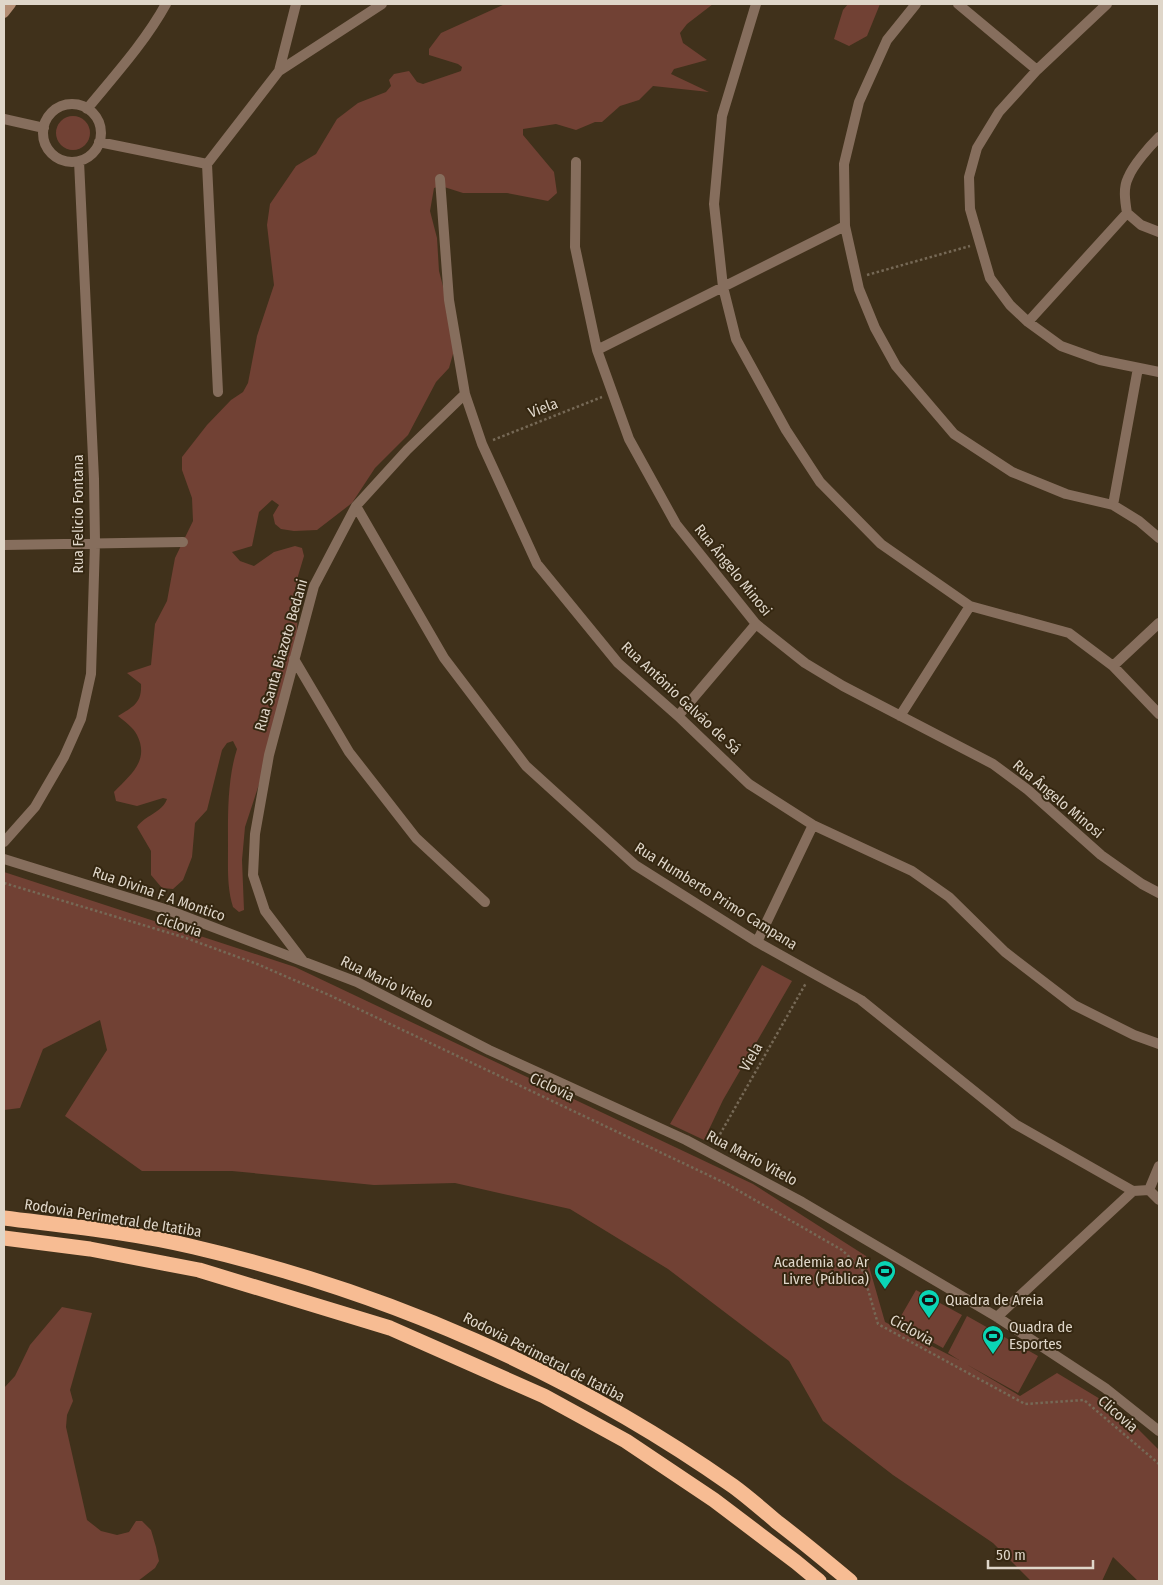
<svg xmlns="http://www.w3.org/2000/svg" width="1163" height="1585" viewBox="0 0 1163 1585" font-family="'Fira Sans Condensed',sans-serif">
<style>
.green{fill:#714134}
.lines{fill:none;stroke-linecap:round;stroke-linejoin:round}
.path{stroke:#766956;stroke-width:2.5;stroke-dasharray:2.5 2.5;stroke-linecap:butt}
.street{stroke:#866e5d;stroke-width:10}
.secondary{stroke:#b38d73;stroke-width:10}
.highway{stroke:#f7bc93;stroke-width:15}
.labels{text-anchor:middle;stroke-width:4;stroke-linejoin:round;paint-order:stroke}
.street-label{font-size:15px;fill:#dfd6c9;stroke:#352711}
.poi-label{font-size:15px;fill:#dfd6c9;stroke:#352711;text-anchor:start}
</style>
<rect width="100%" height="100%" fill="#40311b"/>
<path class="green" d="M505 4H713L687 24 680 33 683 43 707 60 674 69 671 74 709 92 653 86 639 100 620 106 602 122H595L576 130 556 124 523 129V135L554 172 557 193 548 201 507 193H463L441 186 434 188 430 211 437 238 439 271 457 340 449 368 436 382 408 435 375 468 352 503 317 530 294 531 281 529 275 524 273 515 279 505 272 500 259 512 252 546 232 552 240 561 254 566 274 552 295 546 302 548 304 556 298 576 297 636 284 708 245 827 242 860 244 910 239 912 233 907C227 888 228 869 228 849 228 817 227 780 237 749L233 741 227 743 222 750 207 810 195 823 192 857 183 880 173 889 162 888 151 875V851L137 827C145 815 162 813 167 799L163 798 137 806 116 801 114 792C130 775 150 761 137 735 134 728 124 721 118 716 133 707 142 703 141 684L127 673 151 665 155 624 167 601 175 558 193 521 192 498 182 470V457L207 425 231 400 243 392 248 383 257 336 274 285 267 225 270 204 296 166 316 154 337 119 358 103 386 92 391 86 389 80 394 74 409 71 417 82 423 84 461 71 462 67 458 64 429 55V49L441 33Z
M848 4H880L867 36 849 46 834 39 843 10Z
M56 133a17 17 0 1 1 34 0a17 17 0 1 1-34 0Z
M4 872 295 967 753 1184 866 1256 885 1322 959 1360 948 1353 967 1316 1038 1356 1018 1393 966 1364 1020 1396 1057 1373 1120 1411 1159 1450V1581H1138L1113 1557 1102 1581H1031L993 1543 893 1475 823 1421 789 1361 668 1269 570 1209 455 1183 374 1185 232 1171H142L65 1116 107 1050 100 1020 43 1049 20 1108 4 1110Z
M762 965 792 981 723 1100 704 1140 670 1124Z
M916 1290 962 1315 943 1348 897 1323Z
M62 1307 92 1313 70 1390 73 1401 67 1415 66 1427 87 1520 101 1531 117 1535 129 1532 136 1521H142L151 1530 156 1547 159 1561 155 1568 138 1581H4V1388L15 1376 30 1345Z"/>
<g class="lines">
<path class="path" d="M867 275 970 246
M493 440 602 397
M4 883 186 938 257 964 329 995 727 1184 842 1250 862 1269 878 1324 1025 1404 1084 1400 1159 1464
M715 1143 806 983"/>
<path class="street" d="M756 4 722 116 714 204 723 287 736 339 786 430 820 482 881 544 970 606 1069 633 1113 666 1159 714
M916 4 887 40 859 102 844 164 845 226 859 289 875 328 896 366 954 434 1012 472 1066 494 1113 505 1139 521 1159 538
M958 4 1037 70
M1107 4 1037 70 999 112 977 148 969 177 970 209 990 278 1010 305 1028 322 1061 346 1100 360 1159 372
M279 71 382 4
M43 133a29 29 0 1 1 58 0a29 29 0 1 1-58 0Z
M87 109C115 75 145 42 166 4
M4 119 44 128
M1159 137C1150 146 1133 165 1128 178 1123 188 1125 201 1127 213L1141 225 1159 232
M99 142 207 164
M576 162 575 247 597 350 629 439 676 524 756 624 805 663 843 686 993 764 1028 790 1101 855 1142 884 1159 893
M440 179 449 300 465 394 482 444 537 564 618 663 678 716 749 784 813 825 912 871 949 897 1005 952 1074 1005 1134 1035 1159 1044
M1028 322 1127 213
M597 350 845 226
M218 392 207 164 279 71 296 4
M1113 505 1138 368
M356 506 444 658 526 766 635 865 757 942 861 1000 1015 1124 1133 1191 1149 1190 1159 1200
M4 545 183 542
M294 659 349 752 416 838 485 902
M1113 666 1159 623
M678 716 756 624
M900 716 970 606
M4 842 35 807 64 757 81 719 91 674 95 542 94 479 79 161
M4 859 168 910 357 982 489 1050 686 1140 802 1202 997 1317 1105 1388 1159 1431
M757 942 813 825
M303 961 265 911 253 875 255 834 269 755 314 586 356 506 407 450 465 394
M1149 1190 1159 1166
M997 1317 1133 1191"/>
<path class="secondary" d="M4 13 11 4"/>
<path class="highway" d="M4 1218C67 1226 132 1232 194 1247 387 1292 571 1372 733 1486 748 1497 763 1510 777 1522 802 1541 826 1561 850 1581
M4 1238 90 1249 199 1270 390 1328 544 1396 626 1441 714 1500 796 1562 819 1581"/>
</g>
<defs>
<g id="stadium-pin" transform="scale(1.125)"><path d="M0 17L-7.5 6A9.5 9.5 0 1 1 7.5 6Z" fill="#0ad5b5" stroke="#352711"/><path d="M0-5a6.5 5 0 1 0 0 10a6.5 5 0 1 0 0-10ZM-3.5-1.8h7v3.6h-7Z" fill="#111"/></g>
</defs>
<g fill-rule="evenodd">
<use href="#stadium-pin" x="885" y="1271"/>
<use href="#stadium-pin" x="929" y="1300"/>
<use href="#stadium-pin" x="993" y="1336"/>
</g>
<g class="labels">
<g class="street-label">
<text transform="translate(543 408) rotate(-21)" y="5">Viela</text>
<text transform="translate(78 514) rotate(-90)" y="5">Rua Felicio Fontana</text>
<text transform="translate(733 570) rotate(51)" y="5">Rua Ângelo Minosi</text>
<text transform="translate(281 655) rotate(-74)" y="5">Rua Santa Biazoto Bedani</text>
<text transform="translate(681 698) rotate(43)" y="5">Rua Antônio Galvão de Sá</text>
<text transform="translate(1058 799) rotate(40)" y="5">Rua Ângelo Minosi</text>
<text transform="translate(159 894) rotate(19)" y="5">Rua Divina F A Montico</text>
<text transform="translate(716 896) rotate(32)" y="5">Rua Humberto Primo Campana</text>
<text transform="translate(179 925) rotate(18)" y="5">Ciclovia</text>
<text transform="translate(387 982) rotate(26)" y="5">Rua Mario Vitelo</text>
<text transform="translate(751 1057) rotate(-60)" y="5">Viela</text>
<text transform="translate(552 1087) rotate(25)" y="5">Ciclovia</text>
<text transform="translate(752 1158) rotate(28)" y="5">Rua Mario Vitelo</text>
<text transform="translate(113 1218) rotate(9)" y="5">Rodovia Perimetral de Itatiba</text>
<text transform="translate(912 1330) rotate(29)" y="5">Ciclovia</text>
<text transform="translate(544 1357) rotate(27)" y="5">Rodovia Perimetral de Itatiba</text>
<text transform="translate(1118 1414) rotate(41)" y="5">Clicovia</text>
</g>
<g class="poi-label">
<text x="869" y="1267" text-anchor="end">Academia ao Ar<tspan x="869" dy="17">Livre (Pública)</tspan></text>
<text x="945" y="1305">Quadra de Areia</text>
<text x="1009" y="1332">Quadra de<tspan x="1009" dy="17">Esportes</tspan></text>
</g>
</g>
<rect width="1163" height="1585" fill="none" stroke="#dfd6c9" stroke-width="10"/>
<path d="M988 1560v8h105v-8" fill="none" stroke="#dfd6c9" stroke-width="2.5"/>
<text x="996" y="1560" font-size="15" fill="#dfd6c9" stroke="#352711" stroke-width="4" paint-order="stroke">50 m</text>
</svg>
